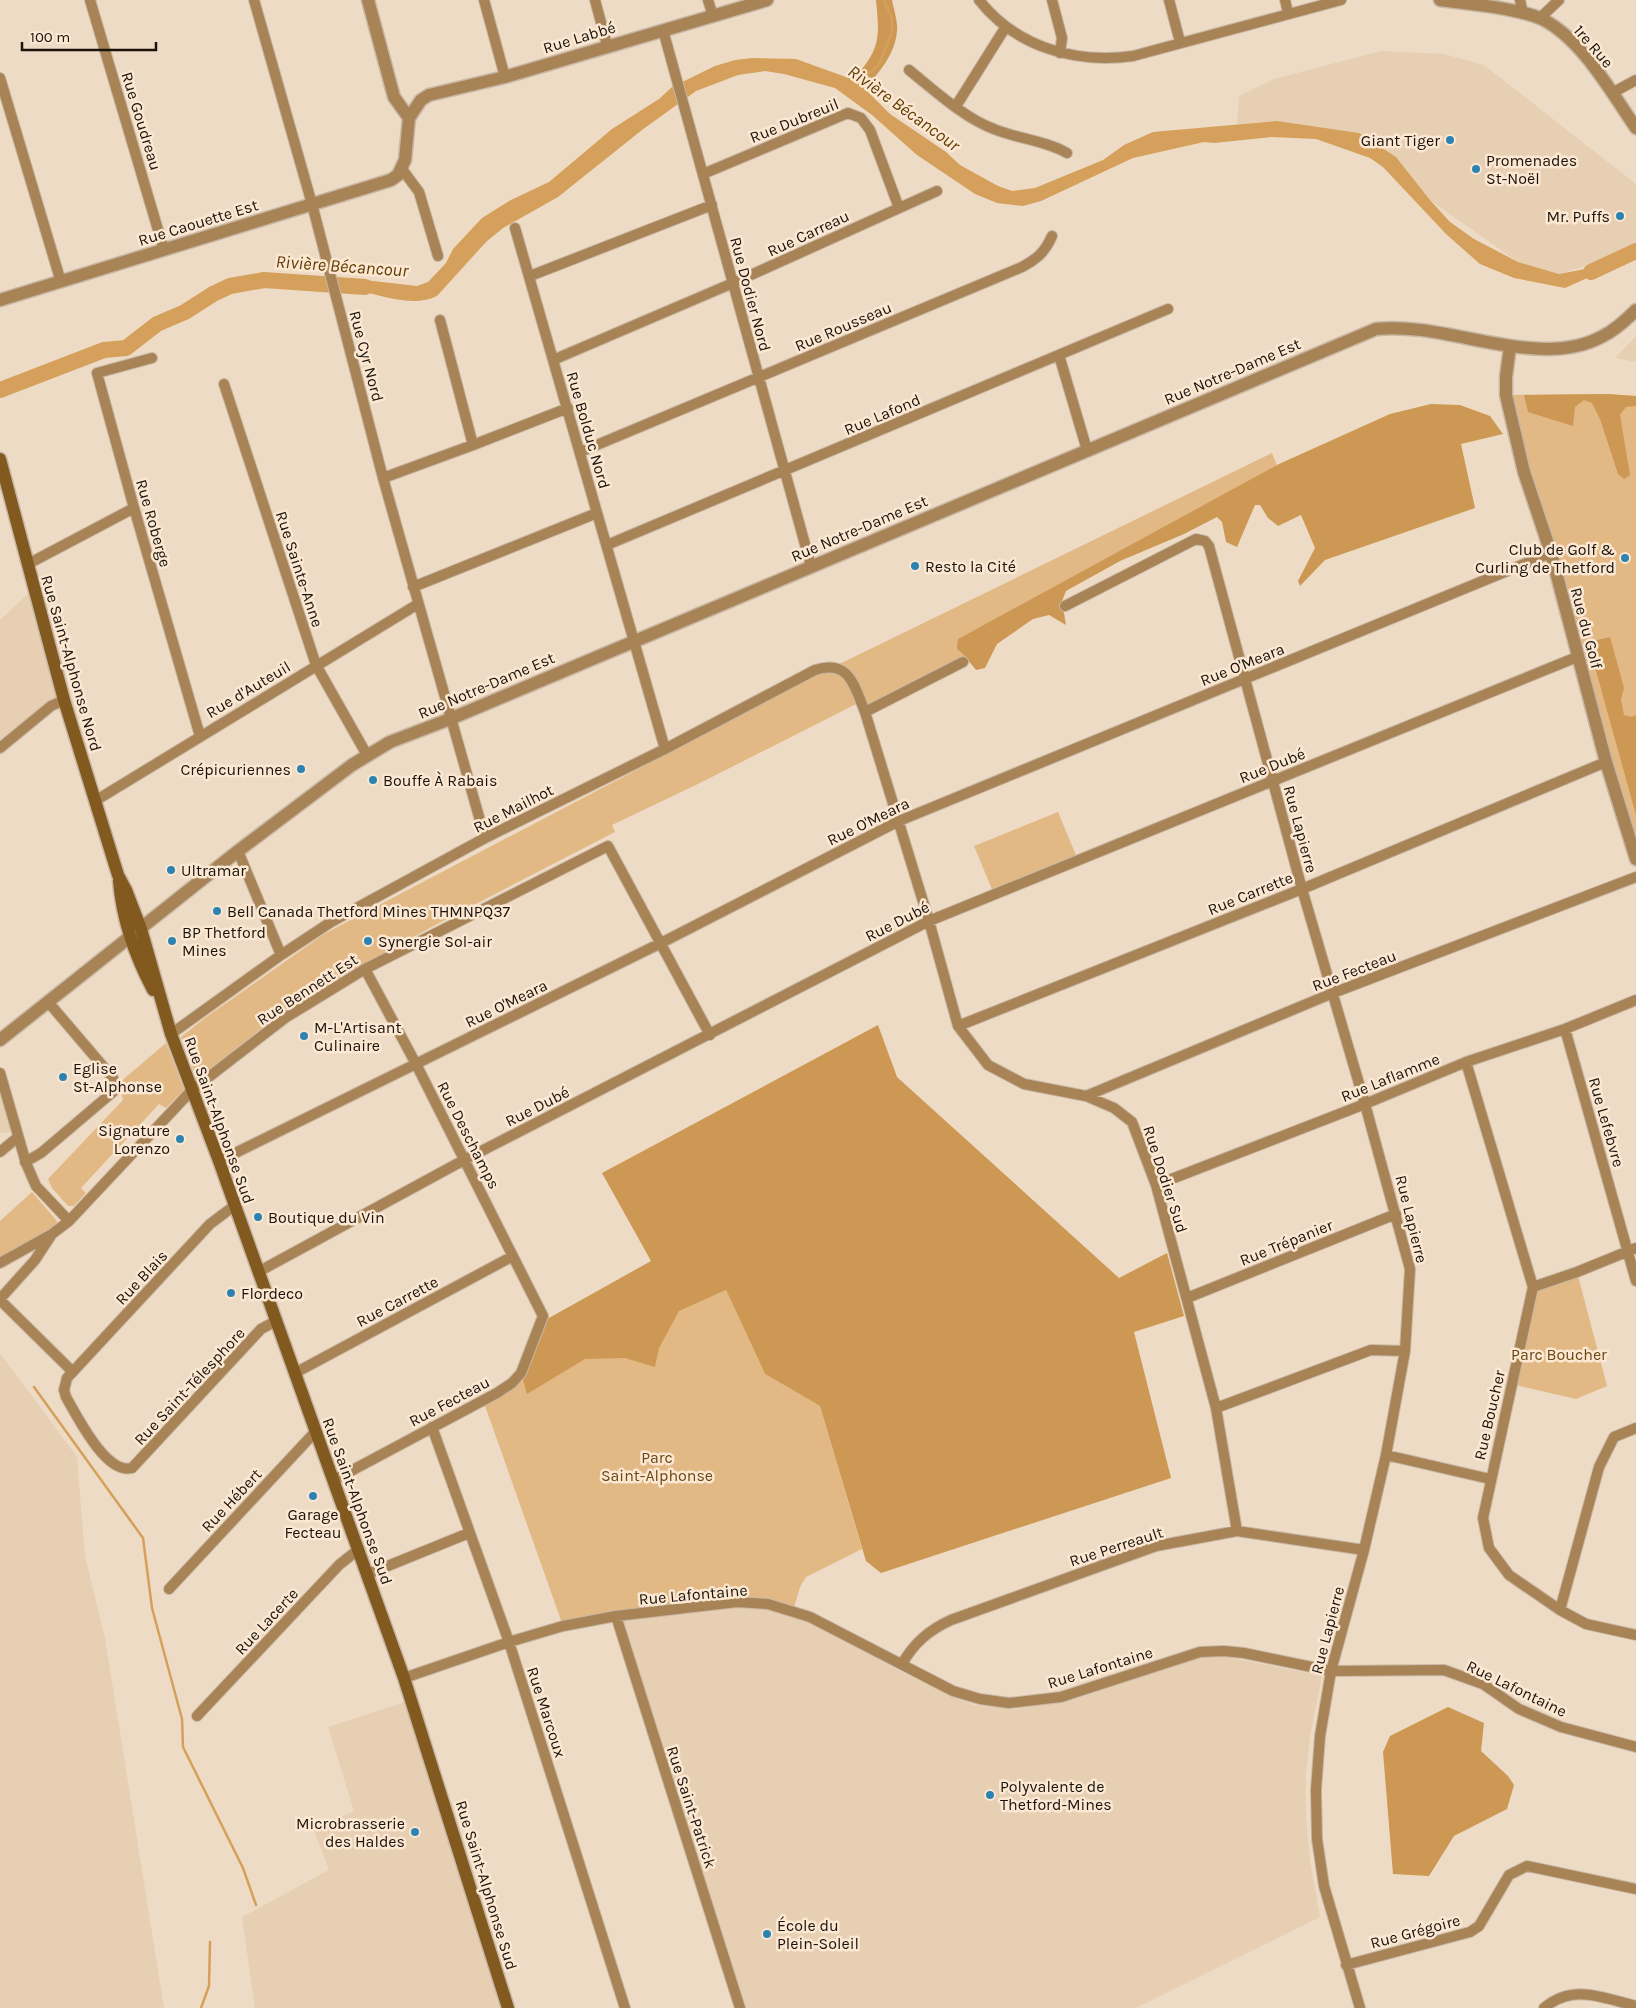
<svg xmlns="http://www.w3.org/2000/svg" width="1636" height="2008" viewBox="0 0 1636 2008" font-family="Karla,sans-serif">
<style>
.built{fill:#e7cfb3}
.green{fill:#e2b885}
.forest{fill:#cc9854}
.water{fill:#d4a05b}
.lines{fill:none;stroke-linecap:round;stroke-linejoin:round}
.stream{stroke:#d4a05b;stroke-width:2.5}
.river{stroke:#d4a05b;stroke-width:16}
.minor-casing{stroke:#c8b7a4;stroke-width:12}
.tertiary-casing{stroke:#c8b7a4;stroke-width:15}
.secondary-casing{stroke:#c8b7a4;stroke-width:15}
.minor{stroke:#a78356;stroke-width:10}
.tertiary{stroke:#a78356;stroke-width:12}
.secondary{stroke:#82591f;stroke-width:12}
.poi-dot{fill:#2c83b2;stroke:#fce8d2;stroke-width:2}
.labels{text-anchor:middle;stroke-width:5;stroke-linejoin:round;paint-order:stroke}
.street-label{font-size:16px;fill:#1a130b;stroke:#fce8d2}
.poi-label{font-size:16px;fill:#1a130b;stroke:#fce8d2;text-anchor:start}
.park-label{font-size:16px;fill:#6b4813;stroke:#fce8d2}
.water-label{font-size:18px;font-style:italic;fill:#603d04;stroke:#fce8d2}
</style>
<rect width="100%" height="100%" fill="#eedbc5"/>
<path class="built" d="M1381 51 1444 54 1484 65 1636 184V247L1610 258 1559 274 1518 262 1430 200 1396 157 1277 121 1237 124 1239 96 1274 79Z
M1636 336V362L1615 358Z
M34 588 64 700 0 748V620Z
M0 1085 13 1132 0 1133Z
M0 1353 77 1457 85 1556 105 1638 164 2008H0Z
M737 1602 793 1611 903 1673 974 1705 1014 1709 1073 1700 1195 1658 1227 1657 1322 1676 1310 1737 1306 1773V1817L1310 1861 1320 1917 1136 2008H745L616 1616Z
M408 1701 503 2008H255L242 1917 329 1870 314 1830 354 1811 328 1727Z"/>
<path class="green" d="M1607 394 1636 396V859L1506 395Z
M1272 453 1278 468 958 639 965 657 867 707 864 700 702 782 612 825 615 832 437 924 339 978 285 1010 197 1079 181 1037 205 1018 324 934 823 672Z
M1058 812 1078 860 994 894 974 846Z
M166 1043 184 1090 166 1108 159 1104 81 1188 86 1193 74 1206H68L52 1188 48 1179 123 1100 119 1083Z
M32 1192 57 1221 56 1226 0 1259V1221Z
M1577 1272 1607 1386 1576 1399 1511 1384 1533 1287Z
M726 1290 765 1374 820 1406 862 1549 806 1577 800 1587 793 1611 737 1602 563 1626 483 1400 512 1383Z"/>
<path class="forest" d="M876 0H892C894 10 898 22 897 31 895 55 879 72 865 89L853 80C880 49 880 40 876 0Z
M1607 394 1636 396V406L1626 407 1620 415 1630 475 1624 479 1618 474 1600 419 1592 403 1584 400 1575 407 1573 426 1528 412 1524 395Z
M1431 404 1460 405 1490 416 1503 434 1461 444 1475 508 1325 560 1300 586 1298 581 1315 548 1301 515 1278 526 1268 518 1260 505H1255L1237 547 1226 542 1222 522 1217 517 1184 534 1120 561 1066 591 1062 601 1066 625 1049 615 1033 619 997 644 985 668 976 670 963 654 957 649 958 639 1279 464 1390 414Z
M1610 637 1624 688 1621 699 1624 715 1631 717 1636 715V815L1588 642Z
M878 1025 897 1077 1119 1278 1167 1253 1184 1316 1134 1332 1171 1478 881 1573 866 1561 820 1406 765 1374 726 1290 679 1311 659 1348 655 1367 625 1358 585 1359 527 1394 521 1373 540 1323 651 1261 602 1173Z
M1448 1707 1484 1723 1481 1751 1508 1776 1514 1785 1507 1809 1454 1836 1429 1876 1393 1874 1383 1752 1390 1736Z"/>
<path class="water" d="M752 58 796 59 857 81 890 114 946 152 960 165 998 186 1012 191 1035 188 1103 160 1124 145 1153 132 1277 121 1359 133 1396 157 1430 200 1450 222 1474 239 1518 262 1559 274 1611 264 1585 279 1565 288 1514 278 1480 264 1446 234 1383 167 1370 158 1316 139 1272 137 1214 143 1204 142 1133 158 1041 201 1023 206 997 203 975 194 917 155 872 115 835 88 784 74 765 71 738 75 696 91 642 130 558 197 503 228 486 242 437 296C412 309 371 293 345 286L347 278 417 286 428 282 446 263 453 249 482 218 511 200 549 182 612 129 659 99 672 87 715 66 735 60Z"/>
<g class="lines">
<path class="stream" d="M856 84 879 65 892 32V18L884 0
M34 1387 143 1538 152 1608 182 1719 183 1747 243 1868 256 1905
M201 2008 209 1986 210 1942"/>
<path class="river" d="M1591 272 1636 251
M0 390 104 350 126 348 157 324 185 312 213 294 230 286 264 280 365 287"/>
<g class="minor-casing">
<path id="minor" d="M90 0 164 250
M254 0 312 204 383 478 485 838
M484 0 505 77
M595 0 607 45
M708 0 713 16
M979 0C1016 47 1075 64 1133 56L1341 0
M1052 0 1062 38 1060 53
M1169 0 1180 42
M1285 0 1288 13
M1520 0 1523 14
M1540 18 1559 0
M663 30 811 566
M909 70C934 90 964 118 994 129 1018 139 1044 140 1067 153
M0 78 61 282
M1612 93 1636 80
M956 106 1005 28
M402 169 419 192 438 256
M703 174 848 113 861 118 870 130 899 208
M515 228 665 749
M530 276 712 205
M440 320 473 445
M1059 355 1087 450
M152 358 97 373 134 508 200 736
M553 360 733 283 937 191
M224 384 316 665 367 755
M580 452 1022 267C1037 259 1045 252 1052 236
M383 478 473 445 568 408
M607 545 1168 309
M28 564 134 508
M413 587 597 513
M1065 606 1196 539 1205 541 1209 546 1302 889 1365 1104 1410 1269 1405 1351 1386 1455 1364 1550 1331 1671 1320 1736 1316 1790 1317 1839 1324 1886 1360 2008
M865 712 963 662
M0 748 51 706 64 700
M95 801 418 604
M238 851 281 955
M958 1026 1302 889 1606 762
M1565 1029 1636 1281
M171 1034 281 955 331 922 485 838 665 749 815 670C849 659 854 685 865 712L929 921 958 1026 988 1065 1024 1084 1086 1096 1114 1108 1132 1122 1156 1185 1216 1408 1237 1531
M1466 1062 1533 1287 1483 1518 1489 1548 1509 1575 1560 1610 1586 1624 1636 1635
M0 1073 26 1163 36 1186 69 1221
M1086 1096 1333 993 1636 877
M0 1152 18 1137
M219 1161 661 943 899 821 1551 553
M25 1162 41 1153 114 1091 115 1087 113 1078 49 1003
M1156 1185 1365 1104 1466 1062 1565 1029 1636 1000
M234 1206 210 1224 67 1378 64 1390 66 1397C77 1416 106 1475 132 1468L261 1329 276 1321
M0 1263 52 1234 69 1221 192 1090 285 1018 365 969 608 846 710 1035
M258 1272 464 1160 929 921 1577 657
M1533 1287 1577 1272 1636 1248
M1187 1298 1396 1214
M0 1299 35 1260 52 1234
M0 1300 73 1372
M295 1373 513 1256
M1216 1408 1371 1350 1405 1351
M432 1427 509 1642 625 2008
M1386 1455 1490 1479
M334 1480 497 1393 512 1383 521 1373 543 1316 416 1064 365 969
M368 1574 469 1533
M169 1589 316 1431
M1560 1610 1599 1467 1614 1437 1636 1428
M616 1616 740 2008
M902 1664C914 1643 929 1630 951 1620L1156 1546 1237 1531 1364 1550
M404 1678 509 1642 563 1626 616 1616 737 1602 768 1604 810 1617 953 1691 980 1699 1009 1703 1061 1697 1200 1652 1224 1651 1244 1653 1331 1671 1444 1670 1483 1684 1519 1709 1561 1727 1636 1747
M197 1716 339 1565 359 1549
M1346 1965 1470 1932 1479 1926 1509 1875 1527 1866 1636 1889
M1544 2008C1573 1983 1603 1998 1636 2006"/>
</g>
<g class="tertiary-casing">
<path id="tertiary" d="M1440 0C1468 4 1518 8 1542 19 1582 39 1611 92 1636 128
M409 118 421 100 429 95 505 77 767 0
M0 300 391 180 398 175 405 160 409 118 394 97 368 0
M1510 346 1506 377V395L1524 472 1551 553 1606 762 1636 859
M0 1040 238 851 352 765 390 742 450 719 1376 329C1448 321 1539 372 1603 336 1615 330 1626 320 1636 310"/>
</g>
<g class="secondary-casing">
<path id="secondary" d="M0 459 64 700 118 875 126 890 141 929 171 1034 219 1161 404 1678 508 2008
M119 881C122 918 135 956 153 990"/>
</g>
<use href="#minor" class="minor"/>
<use href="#tertiary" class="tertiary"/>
<use href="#secondary" class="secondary"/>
</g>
<g class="poi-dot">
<circle cx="1450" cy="140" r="5"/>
<circle cx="1476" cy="169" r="5"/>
<circle cx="1620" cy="216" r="5"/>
<circle cx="1625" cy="558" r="5"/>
<circle cx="915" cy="566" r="5"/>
<circle cx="301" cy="769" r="5"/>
<circle cx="373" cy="780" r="5"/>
<circle cx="171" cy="870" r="5"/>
<circle cx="217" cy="911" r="5"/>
<circle cx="172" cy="941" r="5"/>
<circle cx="368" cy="941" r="5"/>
<circle cx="304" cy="1036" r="5"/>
<circle cx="63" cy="1077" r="5"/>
<circle cx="180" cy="1139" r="5"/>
<circle cx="258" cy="1217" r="5"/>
<circle cx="231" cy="1293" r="5"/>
<circle cx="313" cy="1496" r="5"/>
<circle cx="990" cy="1795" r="5"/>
<circle cx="415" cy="1832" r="5"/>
<circle cx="767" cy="1934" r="5"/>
</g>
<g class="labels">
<g class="street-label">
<text transform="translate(579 37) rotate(-17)" y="6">Rue Labbé</text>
<text transform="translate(1594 46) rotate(49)" y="6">1re Rue</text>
<text transform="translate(794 120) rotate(-22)" y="6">Rue Dubreuil</text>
<text transform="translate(142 121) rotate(73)" y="6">Rue Goudreau</text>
<text transform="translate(198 222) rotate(-17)" y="6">Rue Caouette Est</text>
<text transform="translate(808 233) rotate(-25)" y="6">Rue Carreau</text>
<text transform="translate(751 294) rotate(75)" y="6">Rue Dodier Nord</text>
<text transform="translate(843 326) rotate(-23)" y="6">Rue Rousseau</text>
<text transform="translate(367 356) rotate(75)" y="6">Rue Cyr Nord</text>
<text transform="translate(1232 371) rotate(-23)" y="6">Rue Notre-Dame Est</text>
<text transform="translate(882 414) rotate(-23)" y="6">Rue Lafond</text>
<text transform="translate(589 430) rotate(74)" y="6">Rue Bolduc Nord</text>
<text transform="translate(154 523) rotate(74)" y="6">Rue Roberge</text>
<text transform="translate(859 528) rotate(-23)" y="6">Rue Notre-Dame Est</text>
<text transform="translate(300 569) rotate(72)" y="6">Rue Sainte-Anne</text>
<text transform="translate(1587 628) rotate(75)" y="6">Rue du Golf</text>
<text transform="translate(72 663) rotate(74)" y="6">Rue Saint-Alphonse Nord</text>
<text transform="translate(1242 664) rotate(-22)" y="6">Rue O'Meara</text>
<text transform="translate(486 685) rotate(-23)" y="6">Rue Notre-Dame Est</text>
<text transform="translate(248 689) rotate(-31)" y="6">Rue d'Auteuil</text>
<text transform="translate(1272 765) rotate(-22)" y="6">Rue Dubé</text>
<text transform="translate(513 808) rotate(-27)" y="6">Rue Mailhot</text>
<text transform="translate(868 821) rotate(-26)" y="6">Rue O'Meara</text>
<text transform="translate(1301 829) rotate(75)" y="6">Rue Lapierre</text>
<text transform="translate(1250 893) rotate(-22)" y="6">Rue Carrette</text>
<text transform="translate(897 921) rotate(-27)" y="6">Rue Dubé</text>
<text transform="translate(1354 970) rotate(-21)" y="6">Rue Fecteau</text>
<text transform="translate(307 989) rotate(-33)" y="6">Rue Bennett Est</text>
<text transform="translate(506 1003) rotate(-26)" y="6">Rue O'Meara</text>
<text transform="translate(1390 1077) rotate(-22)" y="6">Rue Laflamme</text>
<text transform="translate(537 1106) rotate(-27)" y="6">Rue Dubé</text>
<text transform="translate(220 1120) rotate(70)" y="6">Rue Saint-Alphonse Sud</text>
<text transform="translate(1607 1122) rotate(74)" y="6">Rue Lefebvre</text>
<text transform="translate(469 1135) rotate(63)" y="6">Rue Deschamps</text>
<text transform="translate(1166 1179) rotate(72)" y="6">Rue Dodier Sud</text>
<text transform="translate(1412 1219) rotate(76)" y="6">Rue Lapierre</text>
<text transform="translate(1286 1242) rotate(-22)" y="6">Rue Trépanier</text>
<text transform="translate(141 1277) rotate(-47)" y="6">Rue Blais</text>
<text transform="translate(397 1301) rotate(-28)" y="6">Rue Carrette</text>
<text transform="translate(189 1386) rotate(-47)" y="6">Rue Saint-Télesphore</text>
<text transform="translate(449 1401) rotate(-28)" y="6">Rue Fecteau</text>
<text transform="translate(1489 1415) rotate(-77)" y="6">Rue Boucher</text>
<text transform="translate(231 1500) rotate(-47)" y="6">Rue Hébert</text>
<text transform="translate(358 1501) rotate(70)" y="6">Rue Saint-Alphonse Sud</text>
<text transform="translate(1116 1546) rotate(-18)" y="6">Rue Perreault</text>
<text transform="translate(693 1594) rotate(-5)" y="6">Rue Lafontaine</text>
<text transform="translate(266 1621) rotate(-47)" y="6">Rue Lacerte</text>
<text transform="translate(1327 1630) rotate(-75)" y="6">Rue Lapierre</text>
<text transform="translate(1100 1667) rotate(-17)" y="6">Rue Lafontaine</text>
<text transform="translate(1517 1688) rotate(26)" y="6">Rue Lafontaine</text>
<text transform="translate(547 1712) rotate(72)" y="6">Rue Marcoux</text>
<text transform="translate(692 1807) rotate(72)" y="6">Rue Saint-Patrick</text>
<text transform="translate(487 1885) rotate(73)" y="6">Rue Saint-Alphonse Sud</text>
<text transform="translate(1415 1931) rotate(-15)" y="6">Rue Grégoire</text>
</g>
<g class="poi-label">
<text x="1440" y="146" text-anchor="end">Giant Tiger</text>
<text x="1486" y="166">Promenades<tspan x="1486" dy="18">St-Noël</tspan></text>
<text x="1610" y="222" text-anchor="end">Mr. Puffs</text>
<text x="1615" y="555" text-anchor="end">Club de Golf &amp;<tspan x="1615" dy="18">Curling de Thetford</tspan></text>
<text x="925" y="572">Resto la Cité</text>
<text x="291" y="775" text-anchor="end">Crépicuriennes</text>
<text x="383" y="786">Bouffe À Rabais</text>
<text x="181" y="876">Ultramar</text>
<text x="227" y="917">Bell Canada Thetford Mines THMNPQ37</text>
<text x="182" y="938">BP Thetford<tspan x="182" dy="18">Mines</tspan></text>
<text x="378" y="947">Synergie Sol-air</text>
<text x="314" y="1033">M-L'Artisant<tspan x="314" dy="18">Culinaire</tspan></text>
<text x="73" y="1074">Eglise<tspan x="73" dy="18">St-Alphonse</tspan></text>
<text x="170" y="1136" text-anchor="end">Signature<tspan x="170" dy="18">Lorenzo</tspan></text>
<text x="268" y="1223">Boutique du Vin</text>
<text x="241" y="1299">Flordeco</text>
<text x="313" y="1520" text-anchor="middle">Garage<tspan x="313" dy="18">Fecteau</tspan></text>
<text x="1000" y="1792">Polyvalente de<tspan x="1000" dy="18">Thetford-Mines</tspan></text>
<text x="405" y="1829" text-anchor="end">Microbrasserie<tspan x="405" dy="18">des Haldes</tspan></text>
<text x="777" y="1931">École du<tspan x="777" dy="18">Plein-Soleil</tspan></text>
</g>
<g class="park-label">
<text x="1559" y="1360">Parc Boucher</text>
<text x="657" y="1463">Parc<tspan x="657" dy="18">Saint-Alphonse</tspan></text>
</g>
<g class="water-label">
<text transform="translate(904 108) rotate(36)" y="6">Rivière Bécancour</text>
<text transform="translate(342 266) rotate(4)" y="6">Rivière Bécancour</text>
</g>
</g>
<path d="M22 42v8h134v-8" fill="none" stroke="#1a130b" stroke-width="2.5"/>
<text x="30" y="42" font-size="15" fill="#1a130b" stroke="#fce8d2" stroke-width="4" paint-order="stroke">100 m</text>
</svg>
